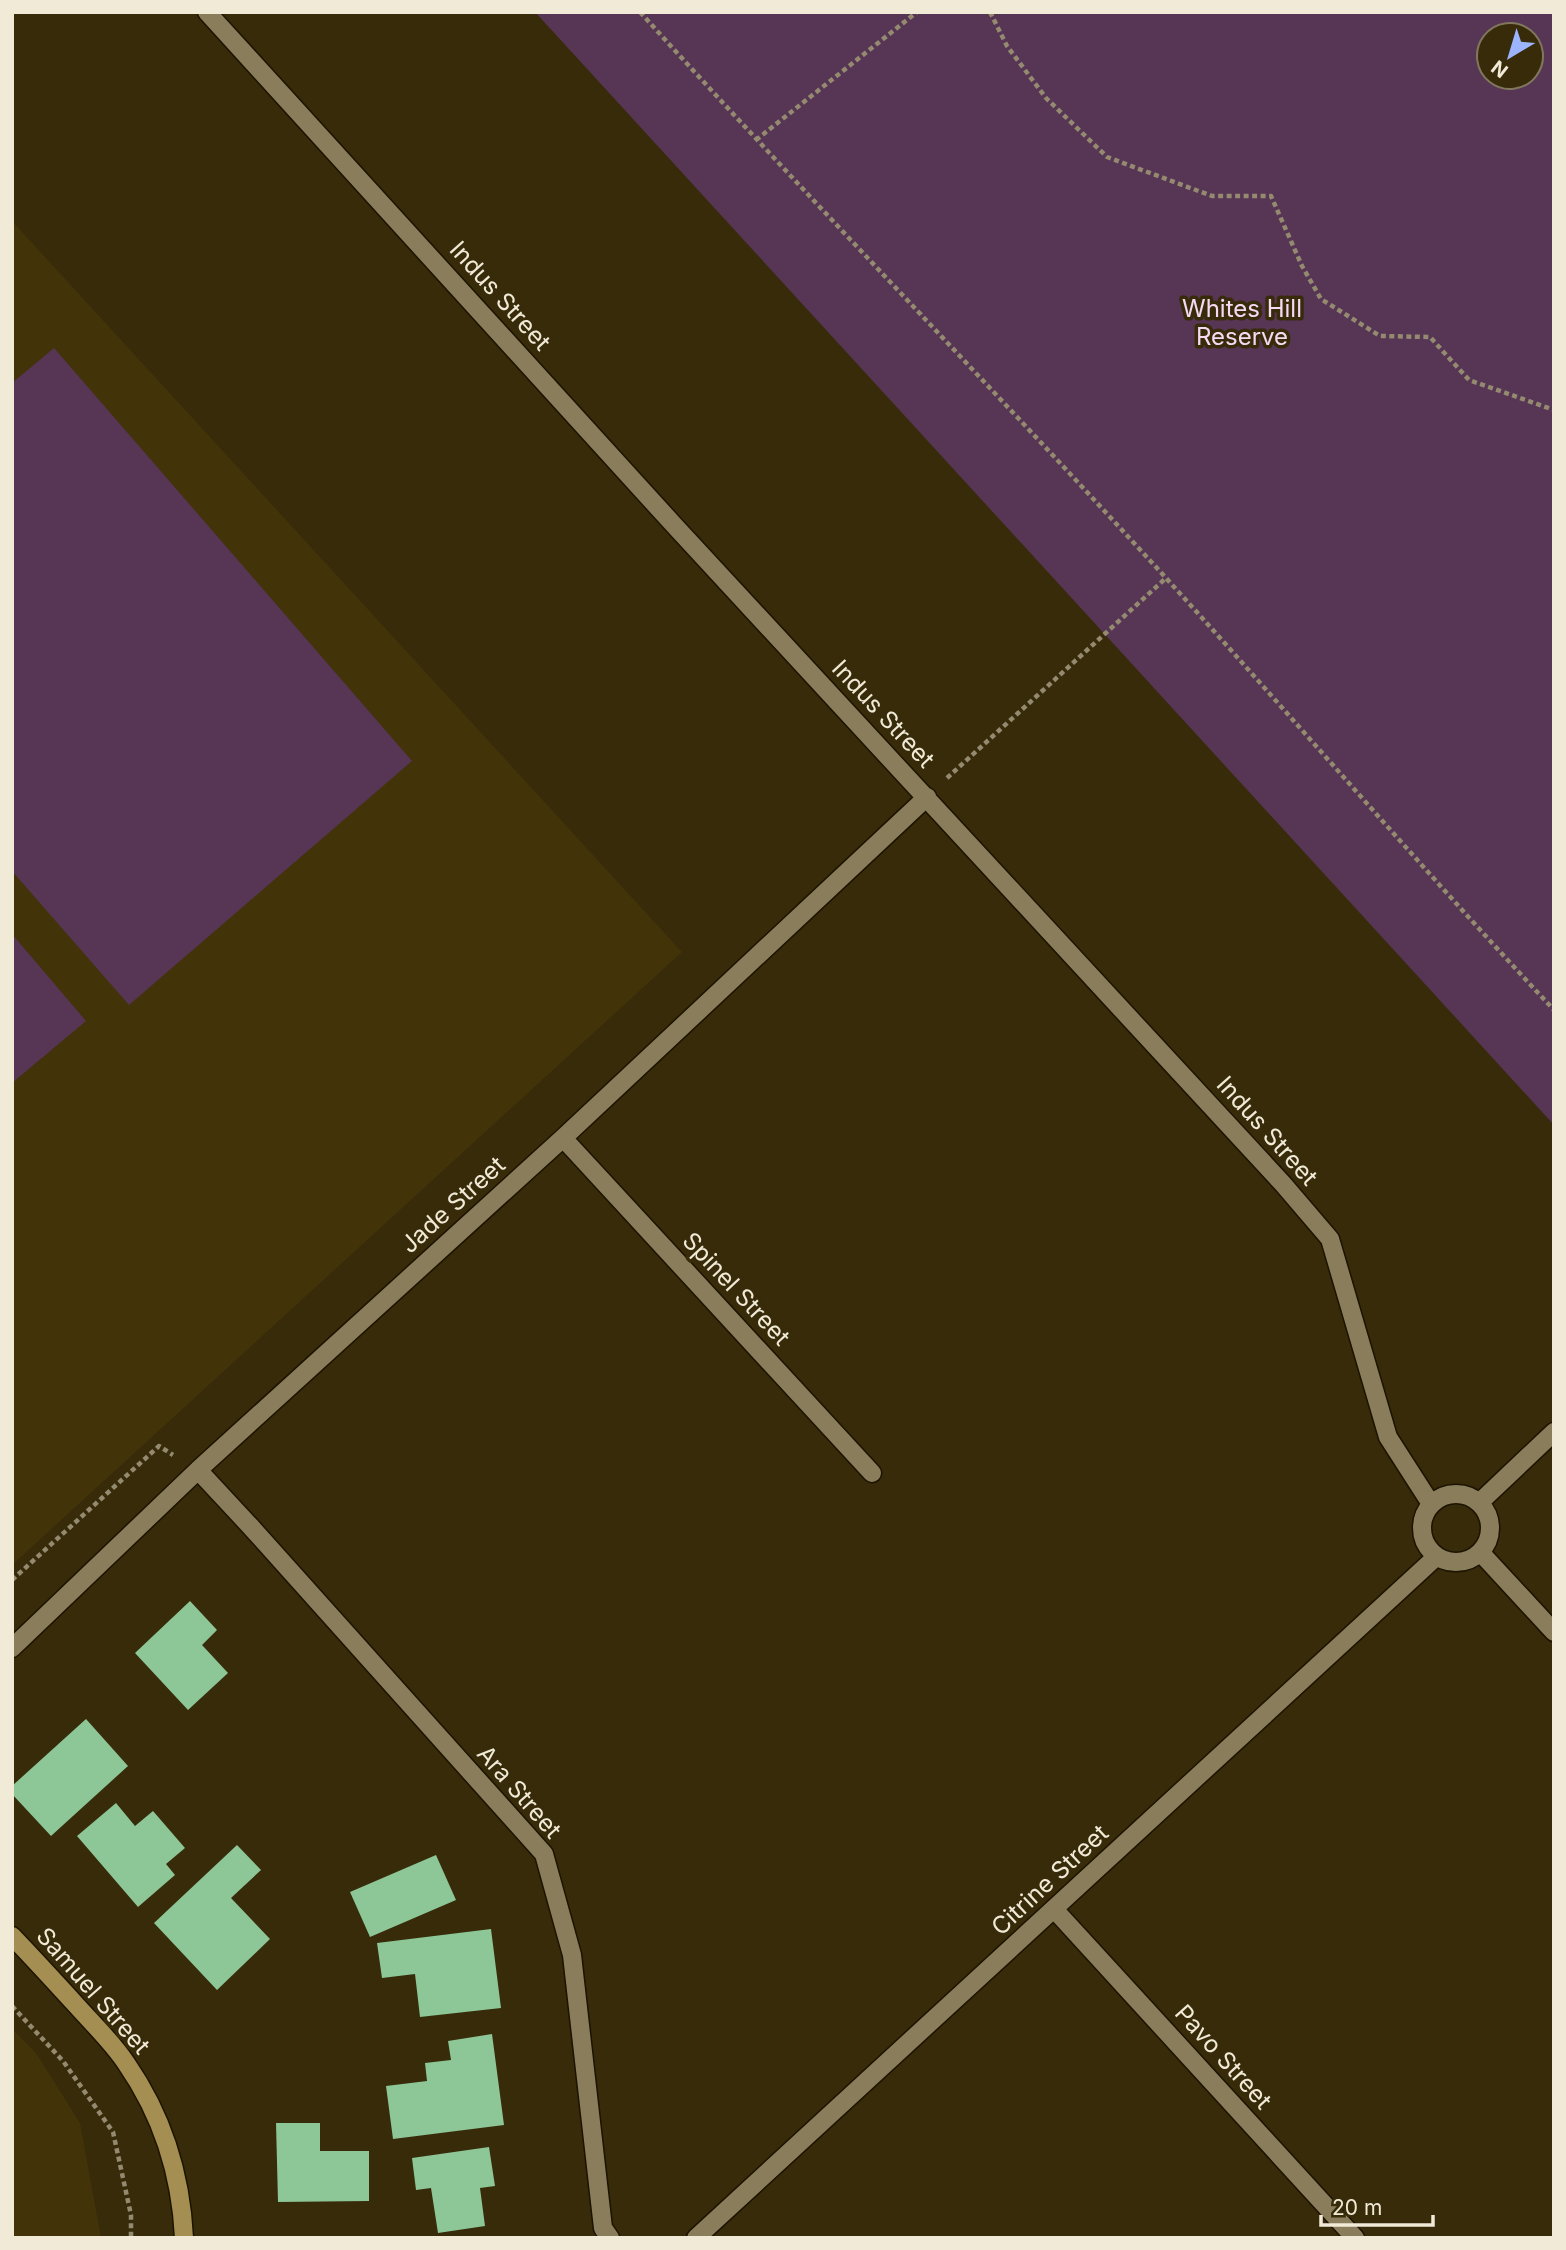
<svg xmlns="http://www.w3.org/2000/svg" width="1566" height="2250" viewBox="0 0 1566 2250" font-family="Inter,sans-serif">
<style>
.built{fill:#423309}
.green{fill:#573554;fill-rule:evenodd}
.building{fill:#8dc697}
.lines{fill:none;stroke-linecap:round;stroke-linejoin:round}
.street-casing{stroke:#1c1400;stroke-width:21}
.secondary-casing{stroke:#1c1400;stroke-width:21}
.path{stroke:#938a70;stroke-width:4.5;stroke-dasharray:5 3.5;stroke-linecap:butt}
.street{stroke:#8a7d5b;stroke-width:18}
.secondary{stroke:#a48e52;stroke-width:18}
.labels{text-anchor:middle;stroke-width:7;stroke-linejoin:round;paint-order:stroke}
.street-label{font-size:24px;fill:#f1ead7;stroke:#372b0a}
.park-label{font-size:24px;fill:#f6d9f3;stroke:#372b0a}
</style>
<rect width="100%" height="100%" fill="#372b0a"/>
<path class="built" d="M12 221 682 952 12 1565Z
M12 2029 36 2053 80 2123 101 2238H12Z"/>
<path class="green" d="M535 12H1554V1125ZM1489 35H1531V77H1489Z
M54 348 412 761 129 1005 12 871V383Z
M12 934 86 1021 12 1083Z"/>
<path class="building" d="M190 1601 217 1630 202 1645 228 1673 188 1710 135 1653Z
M86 1719 128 1766 51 1836 12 1794V1786Z
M116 1803 135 1826 153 1811 185 1848 166 1864 175 1875 138 1907 77 1836Z
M237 1845 261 1870 231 1898 270 1939 217 1990 154 1923Z
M436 1855 456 1900 370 1937 350 1892Z
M491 1929 501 2008 420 2017 415 1974 382 1978 377 1943Z
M492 2034 504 2125 393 2139 386 2086 427 2081 425 2063 451 2060 448 2041Z
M276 2123H320V2151H369V2201L278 2202Z
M489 2147 495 2186 480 2188 485 2226 438 2233 431 2188 416 2190 412 2158Z"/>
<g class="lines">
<g class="street-casing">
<path id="street" d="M207 12 673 524 1283 1184 1330 1239 1388 1437 1431 1504
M563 1138 872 1473
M198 1470 251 1527 544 1854 572 1955 603 2228 610 2238
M1422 1528a34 34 0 1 1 68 0a34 34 0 1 1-68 0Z
M1479 1503 1554 1432
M1481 1553 1554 1632
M12 1648 198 1470 563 1138 927 797
M1054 1909 1355 2238
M696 2238 1436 1557"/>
</g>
<g class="secondary-casing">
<path id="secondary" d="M12 1936C34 1959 56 1983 77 2006 94 2025 112 2042 126 2063 162 2115 181 2175 184 2238"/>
</g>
<path class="path" d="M640 12C798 187 962 356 1122 530 1268 688 1407 853 1554 1010
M990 12 1007 46 1046 98 1107 157 1212 196H1271L1302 266 1321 299 1380 336 1430 337 1469 380 1554 410
M756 140 917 12
M947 778 1166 578
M12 1580 159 1446 173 1455
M12 2006 63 2061 113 2132 131 2215V2238"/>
<use href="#street" class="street"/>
<use href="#secondary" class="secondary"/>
</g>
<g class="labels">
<g class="street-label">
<text transform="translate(500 296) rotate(48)" y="8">Indus Street</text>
<text transform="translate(883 714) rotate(47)" y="8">Indus Street</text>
<text transform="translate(1267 1131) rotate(48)" y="8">Indus Street</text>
<text transform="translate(453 1205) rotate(-42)" y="8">Jade Street</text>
<text transform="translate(736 1289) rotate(47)" y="8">Spinel Street</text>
<text transform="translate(519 1792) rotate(49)" y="8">Ara Street</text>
<text transform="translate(1050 1880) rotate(-43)" y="8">Citrine Street</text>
<text transform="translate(93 1991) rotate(49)" y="8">Samuel Street</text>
<text transform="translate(1223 2057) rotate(48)" y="8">Pavo Street</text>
</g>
<g class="park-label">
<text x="1242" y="317">Whites Hill<tspan x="1242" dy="28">Reserve</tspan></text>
</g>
</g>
<rect width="1566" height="2250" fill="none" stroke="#f1ead7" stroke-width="28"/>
<g transform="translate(1510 56) rotate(218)"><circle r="33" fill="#372b0a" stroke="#81775c" stroke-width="2"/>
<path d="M0-5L12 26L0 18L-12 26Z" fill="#9bb4fd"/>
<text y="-10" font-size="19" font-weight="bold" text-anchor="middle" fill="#f1ead7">N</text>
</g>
<path d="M1321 2215v10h112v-10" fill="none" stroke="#f1ead7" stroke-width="3.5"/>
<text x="1332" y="2215" font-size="21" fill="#f1ead7" stroke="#372b0a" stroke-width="5" paint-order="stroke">20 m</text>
</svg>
